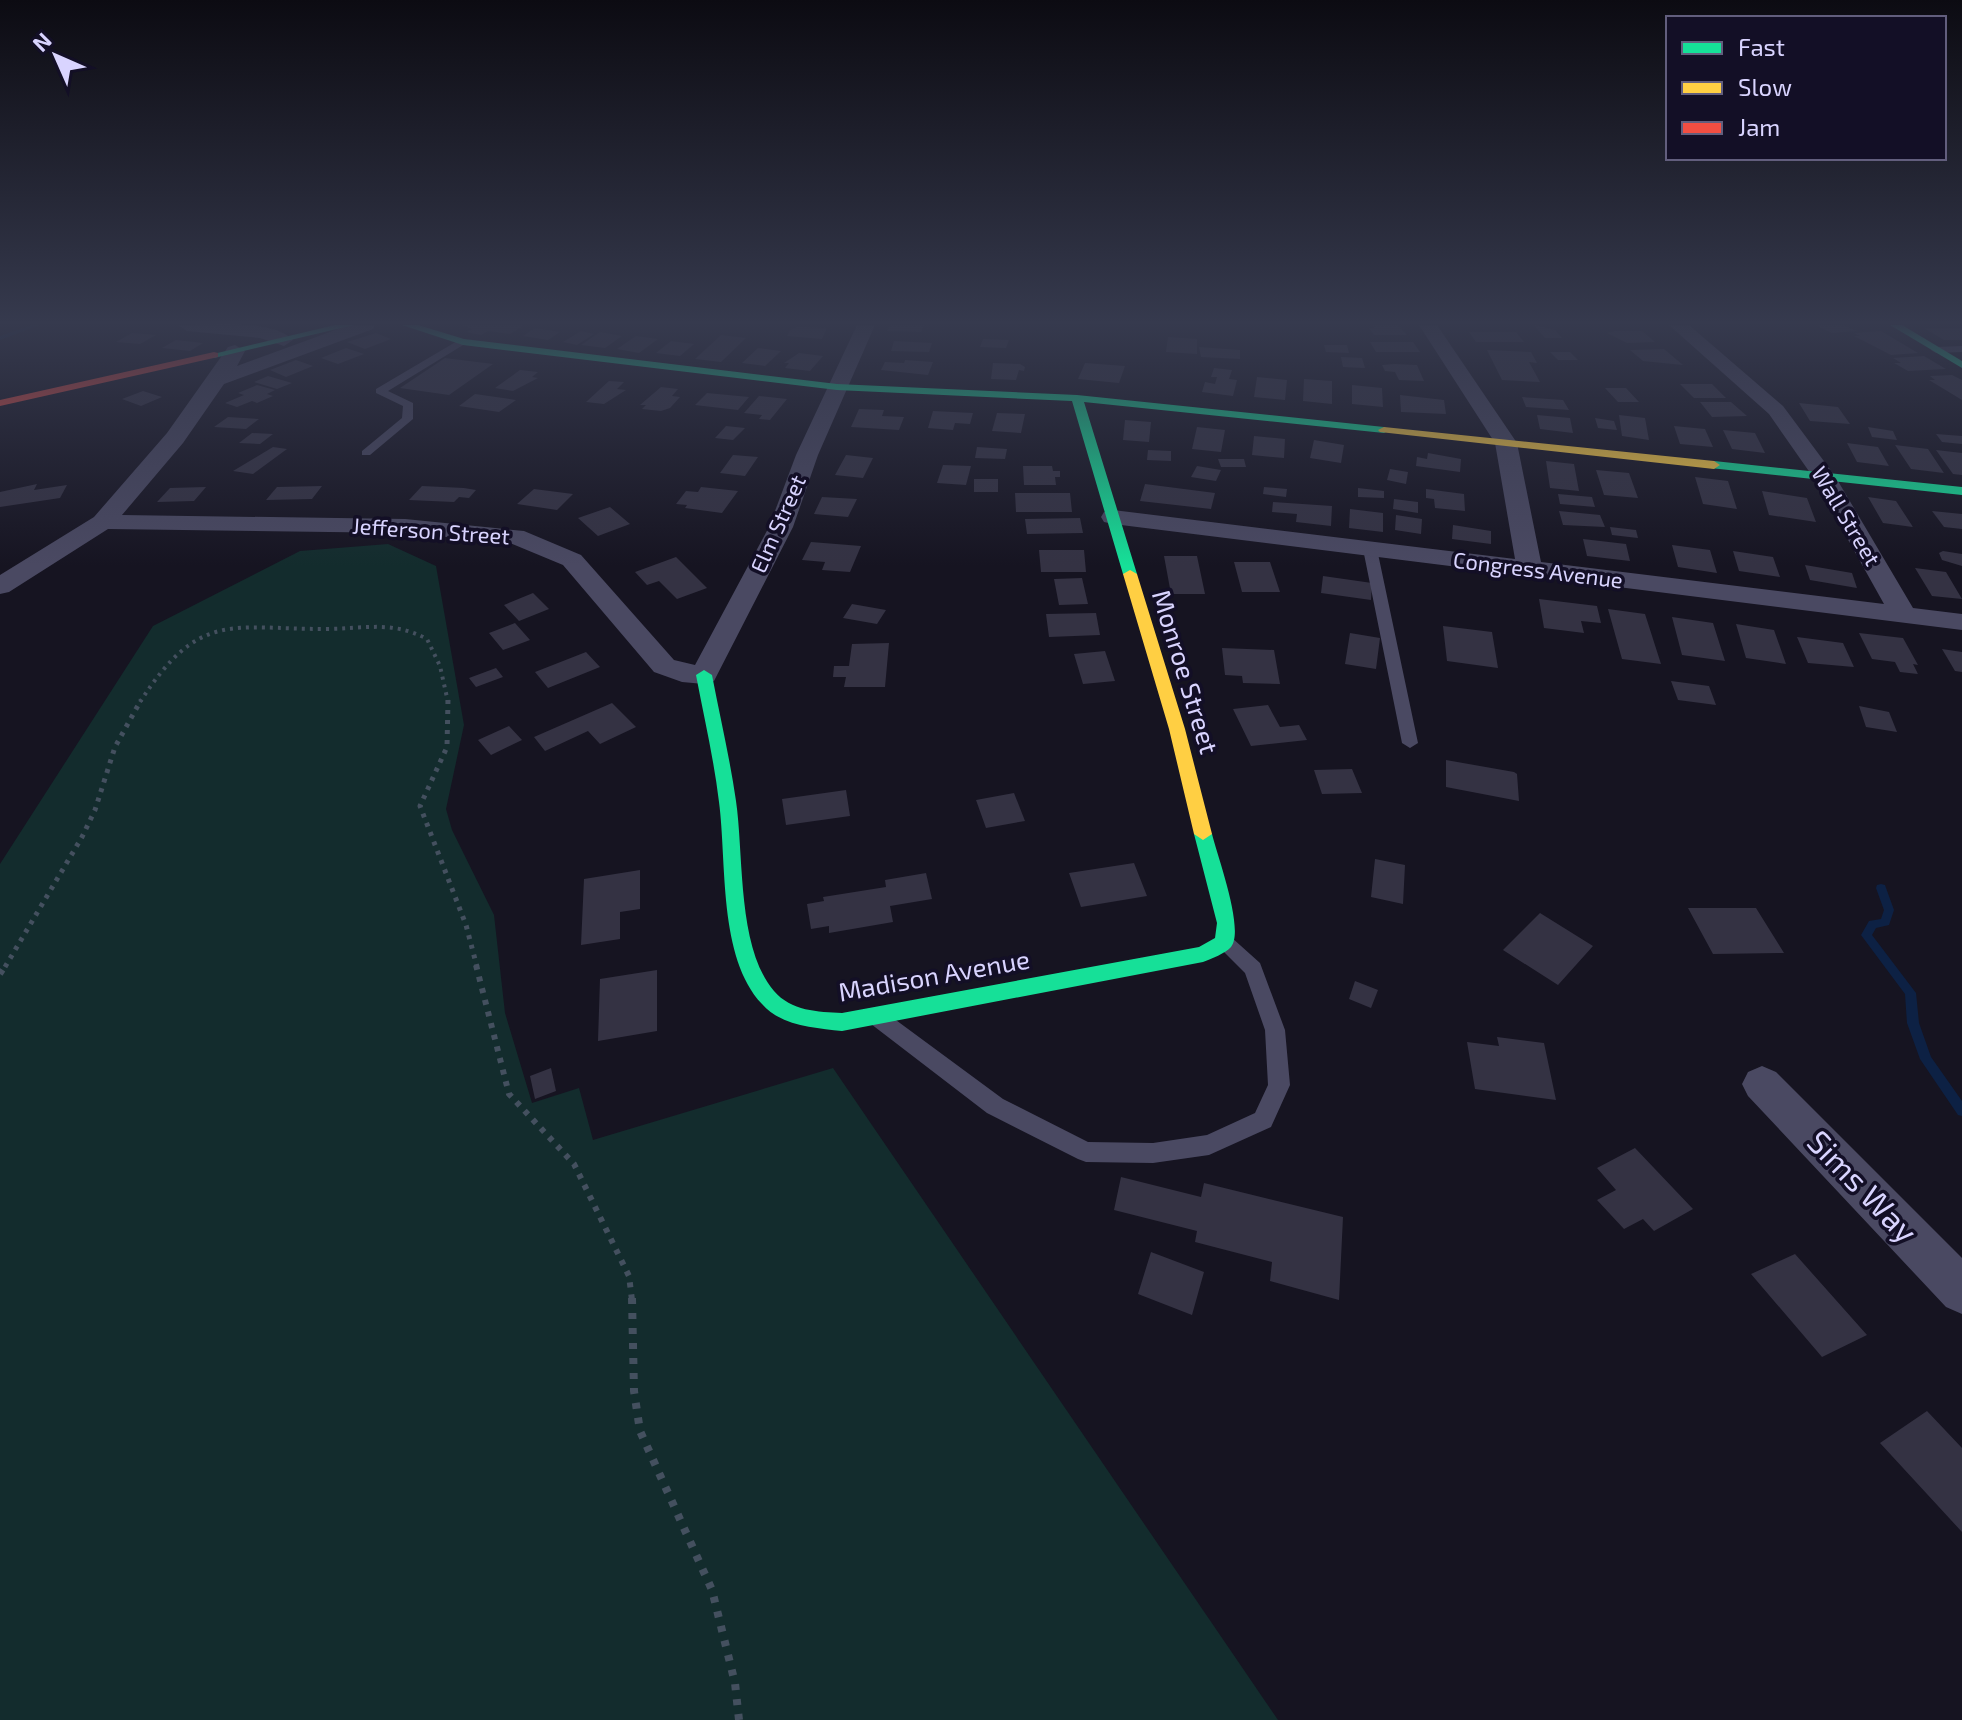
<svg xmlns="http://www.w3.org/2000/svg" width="1962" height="1720" viewBox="0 0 1962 1720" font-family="'Exo 2',sans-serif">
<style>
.green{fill:#132c2d}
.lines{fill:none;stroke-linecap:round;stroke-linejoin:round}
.stream{fill:#0d2144;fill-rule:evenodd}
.building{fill:#343243}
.path-far3{stroke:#44505f;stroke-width:4;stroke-dasharray:3 5;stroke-linecap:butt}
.path-far2{stroke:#44505f;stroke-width:5;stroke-dasharray:4 6;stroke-linecap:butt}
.path-far1{stroke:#44505f;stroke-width:6;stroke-dasharray:5 7;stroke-linecap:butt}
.path{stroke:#44505f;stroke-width:8;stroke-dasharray:6 9;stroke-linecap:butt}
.lane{fill:#4a4962;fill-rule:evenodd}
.street{fill:#4a4962;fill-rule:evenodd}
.fast{fill:#16e098;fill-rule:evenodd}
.slow{fill:#ffcf43;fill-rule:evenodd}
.jam{fill:#f24e42;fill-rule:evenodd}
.labels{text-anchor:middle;stroke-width:7;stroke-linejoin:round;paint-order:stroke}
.far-street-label{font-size:22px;fill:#d9d4ff;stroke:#130f26}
.street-label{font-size:26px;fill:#d9d4ff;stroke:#130f26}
.near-street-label{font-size:32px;fill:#d9d4ff;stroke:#130f26}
</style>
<rect width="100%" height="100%" fill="#161421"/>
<path class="green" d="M388 544 436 566 464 725 446 809 452 830 494 915 505 1013 532 1103 579 1088 593 1140 833 1068 1278 1720H0V864L153 626 300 551Z"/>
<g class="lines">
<path class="stream" d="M32 325H40L0 340V336Z
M1881 884 1885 885 1886 888 1894 910 1889 925 1876 928 1872 935 1916 993 1919 1023 1931 1057 1962 1101V1116L1958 1115 1920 1059 1907 1023 1905 994 1861 935 1869 921 1881 919 1884 910 1876 888 1877 885Z"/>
</g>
<path class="building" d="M463 325H519L523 326 510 334 488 331 481 335 466 332 472 329Z
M890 325H924L921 332 887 331Z
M1373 325H1398L1407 335H1374L1369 328H1374Z
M1534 325 1555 330 1562 338H1545Z
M1819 325H1842L1857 331 1832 333 1817 326Z
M797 327 827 328 822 339 787 336 790 330Z
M535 328 560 332 548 340 523 336Z
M1924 328H1962V340H1944Z
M581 331 594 334 577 345 563 342Z
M1615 331H1642L1655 342 1627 343 1607 333Z
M1881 331 1918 353 1891 355 1854 336H1860L1854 333Z
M600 332 622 336 605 348 581 345Z
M1469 332H1516L1524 342H1476Z
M132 333 156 335 140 344 116 342Z
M376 333 391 339 365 349 347 342Z
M721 335 746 338 721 362 695 359Z
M636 336 658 339 639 353 617 349Z
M1168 337 1197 339V354L1166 352Z
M983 339 1009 340 1006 348 980 347Z
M176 340 203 343 190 351 162 348Z
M671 341 694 344 680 356 656 353Z
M894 341 932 343 929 352 891 351Z
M1370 342H1413L1420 352H1376Z
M1324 345H1347L1349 353 1326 352Z
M1199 347 1240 350V359L1201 357Z
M346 348 364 354 338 364 321 358Z
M758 348 781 351 765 366 742 363Z
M1664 349 1683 365 1643 361 1630 350Z
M1487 350 1531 352 1537 363 1529 362 1540 382 1502 380Z
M1550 352H1570L1578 360H1558Z
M799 353 823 356 810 371 785 368 789 363H784Z
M1924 356 1946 369 1908 371 1894 363H1901L1893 358Z
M1341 357 1362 358 1365 368 1343 367Z
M445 358 493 364 449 395 400 388Z
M296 360 313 366 286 377 270 370Z
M905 360 933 362 928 375 881 370 885 362 904 363Z
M993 363 1020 364 1025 367 1024 371 1019 370 1016 380 991 379Z
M1085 363 1125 366 1119 383 1078 379Z
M1394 364 1417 365 1424 381 1399 380 1395 372 1385 371 1382 365Z
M1214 368 1232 370 1229 379 1237 380 1233 396 1202 392 1205 382 1215 384 1217 377H1211Z
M520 370 538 372 532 377 538 378 513 391 495 388Z
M1952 375 1962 380V400L1929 380H1935L1930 376Z
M268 376 292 383 277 389 254 382Z
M1257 377 1287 380 1285 400 1254 397Z
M1304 379 1332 381V404L1303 401Z
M609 381 624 382 617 389 626 390 604 404 586 402Z
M1680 384H1712L1726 398H1694Z
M257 385 275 390 267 394 273 396 257 403 252 401 237 407 225 403 244 395 238 393Z
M1352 385 1382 388 1383 407 1352 404Z
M661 387 678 389 672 396 680 397 670 408 661 411 642 409 646 405H640Z
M1605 388H1626L1639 402H1618Z
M143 391 162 397 141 406 122 399Z
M707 393 749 397 738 410 695 405Z
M475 394 516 400 499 412 459 406Z
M1400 395 1444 400 1446 414 1401 412Z
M759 396 787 399 770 420 759 419 762 415 744 413Z
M1522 397 1563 400 1569 410 1526 407Z
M1700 402H1731L1747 416 1712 417Z
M1799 403 1838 407 1850 424 1810 421Z
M859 409 884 410 882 416 904 417 899 430 851 427Z
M933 411 973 413 970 424 955 423 953 430 928 428Z
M997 413 1025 414 1021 433 992 431Z
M1537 415 1570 418 1573 433 1540 429Z
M1619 415 1645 418 1649 440 1622 436Z
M228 417 259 419 246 429 214 427Z
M1595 418 1614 421 1617 430 1598 428Z
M1125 420 1151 422 1149 442 1123 440Z
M726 426 745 428 733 440 715 438Z
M1674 426 1705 429 1713 447 1680 444Z
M1197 427 1225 430 1221 452 1192 449Z
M1868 427 1893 431 1897 440 1872 437Z
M1723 430 1755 433 1765 453 1732 449Z
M252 433 273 434 260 444 239 443Z
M1936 434 1962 436V444L1942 442Z
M1254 436 1285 439 1284 458 1252 455Z
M1314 440 1344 445 1341 463 1310 458Z
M1847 443 1878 447 1889 466 1857 462Z
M1895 445 1928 449 1944 473 1911 469Z
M273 447 287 449 253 474 233 471Z
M977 447 1007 449 1005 459 975 458Z
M1148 450 1171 451V461L1147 460Z
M1936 450 1962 453V475L1953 474Z
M1428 453 1461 459 1460 472 1416 466 1417 457 1427 459Z
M733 455 758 457 745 476 720 473Z
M846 455 873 458 863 478 835 475Z
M1218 459H1244L1246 467H1221Z
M1546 461 1574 464 1579 491 1550 488Z
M943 465 971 466 966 485 937 483Z
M1023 466H1052L1053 471H1060V477H1055L1056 485H1024Z
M1197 466 1221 470 1216 481 1191 477Z
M1390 469 1408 472 1406 484 1387 480Z
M1596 470 1629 473 1638 498 1604 495Z
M1695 477 1728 481 1737 509 1703 504Z
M974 479H998V492H974Z
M37 484 34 490 67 485 60 498 0 507V492Z
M1145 484 1215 493 1211 509 1140 501Z
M322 486 312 499 266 500 277 487Z
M422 486 464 488 476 490 469 498 459 497 454 502 409 500Z
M206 487 194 501 157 502 170 488Z
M701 487 738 491 722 513 685 508 687 505 676 504 686 491 698 492Z
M1264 487 1287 489 1286 497 1263 494Z
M1358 488 1384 491V498L1358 497Z
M534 489 573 494 557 510 517 504Z
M1426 489 1464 494 1465 511 1435 508 1434 499 1426 498Z
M1762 491 1807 498 1816 522 1769 515Z
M1015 493H1070L1072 512H1016Z
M1558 494 1592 497 1595 507 1560 504Z
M822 497 857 499 848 517 814 514Z
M1868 497 1896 501 1913 527 1883 523Z
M1394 499 1418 502V513L1393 509Z
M1273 502 1332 506 1331 526 1296 522 1297 514 1272 512Z
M610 507 630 524 598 536 578 518Z
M1350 509 1383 513V532L1349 528Z
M1559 511 1600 515 1605 527 1563 525Z
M1932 511 1962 514V529L1944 527Z
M1396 515 1422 519 1421 534 1395 530Z
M1080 518 1083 533 1027 534 1025 519Z
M1453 525 1491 531V544L1452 539Z
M1610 527 1636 530 1638 538 1612 535Z
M1583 539 1626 544 1630 561 1587 556Z
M811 542 861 546 850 572 822 570 825 562 802 560Z
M1672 545 1710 550 1717 573 1678 567Z
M1039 550H1084L1086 572H1041Z
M1733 551 1773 557 1780 577 1739 571Z
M1943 551 1962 554V566L1942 560 1939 553Z
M1164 556H1197L1205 594H1171Z
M676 557 707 588 677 599 659 581 647 585 635 572Z
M1234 562H1270L1280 592H1242Z
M1805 565 1852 573 1857 588 1810 580Z
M1915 568 1946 572 1962 599 1932 596Z
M1323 576 1372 583 1371 600 1321 593Z
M1082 578 1088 604 1059 605 1054 579Z
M533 593 549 609 519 621 504 605Z
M1539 599 1597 606 1601 623 1581 621 1584 633 1544 628Z
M852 604 886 610 877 624 843 618Z
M1608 609 1645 614 1661 664 1622 659Z
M1096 613 1100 635 1049 637 1046 614Z
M1672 617 1713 623 1725 661 1682 655Z
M515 623 530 640 503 650 489 633Z
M1736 624 1774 630 1786 664 1746 658Z
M1443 626 1492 632 1498 668 1447 661Z
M1350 633 1380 638 1376 669 1345 664Z
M1859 633 1903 638 1918 665 1913 664 1918 674 1900 672 1895 662 1872 659Z
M1797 637 1843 643 1854 667 1808 663Z
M889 643 885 687H844L846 677H833L834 666H849L852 644Z
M1222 648 1274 650 1280 684 1243 683 1242 676 1225 675Z
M1942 649 1962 652V672L1955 671Z
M1105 651 1115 681 1083 684 1074 654Z
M586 652 600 667 548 688 535 672Z
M496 668 503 677 476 687 469 678Z
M1671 681 1709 686 1716 705 1678 700Z
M612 703 636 727 600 744 588 731 545 751 534 737Z
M1268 705 1280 727 1299 725 1307 740 1251 746 1233 709Z
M1859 706 1889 712 1897 732 1866 727Z
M509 726 522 740 491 755 478 740Z
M1446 760 1514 772 1517 774 1519 801 1446 787Z
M1352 769 1362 793 1322 794 1314 770Z
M846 790 850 816 786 825 782 799Z
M1014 793 1025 821 986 828 976 800Z
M1375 859 1405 865 1403 904 1371 897Z
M1134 863 1147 896 1081 907 1069 873Z
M640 870V909L620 912V939L581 945 584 879Z
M926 873 932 899 890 906 893 922 829 933V926L811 929 807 904 824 901 823 897 886 887 885 880Z
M1688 908H1756L1784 953 1713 954Z
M1540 913 1593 946 1558 985 1503 950Z
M657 970V1031L598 1041 600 979Z
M1355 981 1378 990 1371 1008 1349 999Z
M1497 1037 1544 1043 1556 1100 1475 1089 1467 1042 1499 1046Z
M551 1068 556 1091 535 1099 530 1076Z
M1635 1148 1693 1209 1654 1231 1643 1219 1624 1229 1597 1200 1616 1190 1597 1168Z
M1121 1177 1201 1197 1204 1183 1343 1217 1339 1300 1270 1281 1272 1262 1195 1242 1197 1231 1114 1210Z
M1151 1252 1204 1272 1192 1315 1138 1294Z
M1795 1254 1867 1335 1822 1357 1751 1274Z
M1927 1411 1962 1448V1532L1880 1443Z"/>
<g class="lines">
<path class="path-far3" d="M140 702C199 610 231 629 325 629 363 629 392 620 427 639L440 666 448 702"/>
<path class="path-far2" d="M448 700 447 747 420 806 466 925 477 967
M5 967 82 837 95 810 115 747 141 700"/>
<path class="path-far1" d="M476 965 509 1094 574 1164 629 1276 632 1300
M0 974 6 965"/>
<path class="path" d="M632 1298 634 1391 640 1431 712 1590 735 1683 739 1720"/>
<path class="lane" d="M459 340 468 342 388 391 413 403V419L370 455H362V451L402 418 403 406 376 393V389Z
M1962 346V352L1936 353 1931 350 1936 347Z
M1370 545 1377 549 1418 743 1410 748 1402 743 1363 549Z
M1224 934 1231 937 1260 963 1285 1030 1290 1085 1271 1127 1209 1155 1153 1163 1086 1162 1078 1159 987 1113 871 1024 868 1018 871 1012 878 1010 885 1012 1003 1099 1088 1142 1153 1143 1207 1135 1255 1113 1268 1085 1265 1030 1245 973 1214 942 1217 937Z"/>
<path class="street" d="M178 325C207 325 272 318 293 340L284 346 260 338 187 331Z
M349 325H375L373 329 224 384 183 443 122 515 405 519 524 531 581 555 674 660 695 665 769 527 796 455 857 325H875L818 455 793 527 714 681 704 684 682 682 654 672 563 565 510 543 405 533 108 529 9 592 0 594V575L94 517 167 433 228 347 235 345 245 351 237 366Z
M1419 325H1437L1517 443 1541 562 1884 604 1813 477 1769 414 1669 325H1689L1783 406 1835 476 1913 608 1962 614V630L1113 524 1104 522 1101 517 1104 512 1113 510 1515 559 1495 443Z
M1762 1066 1776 1072 1962 1258V1314L1946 1307 1748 1096 1742 1084 1748 1072Z"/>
<path class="fast" d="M335 325H354L214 358 209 355Z
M402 325H418L464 339 837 384 1077 395 1384 427 1390 430 1384 433 1084 402 1137 574 1130 578 1123 574 1072 401 837 390 463 345Z
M1890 325H1902L1962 361V368Z
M1714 461 1962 487V495L1710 468V462Z
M704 670 712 675C720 717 730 759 736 801 744 856 737 948 774 991 791 1011 818 1012 842 1013L1199 947 1215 938 1217 923 1194 834 1203 828 1212 834C1217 855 1245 930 1231 947 1226 953 1211 959 1203 962L842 1031C815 1028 781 1026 762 1004 718 957 727 863 719 802 714 760 704 717 696 675Z"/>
<path class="slow" d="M1384 427 1714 461 1720 465 1714 469 1380 432 1378 430Z
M1130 570 1137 574 1185 729 1212 834 1203 840 1194 834 1169 729 1123 574Z"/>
<path class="jam" d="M214 352 218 353V357L0 406V400Z"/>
</g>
<linearGradient id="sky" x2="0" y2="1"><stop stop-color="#0c0b12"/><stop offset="0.57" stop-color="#363a4e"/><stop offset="1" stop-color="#363a4e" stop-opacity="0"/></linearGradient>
<rect width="1962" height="566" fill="url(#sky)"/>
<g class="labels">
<g class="far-street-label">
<text transform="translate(1846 516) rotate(59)" y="8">Wall Street</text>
<text transform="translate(778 524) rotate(-66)" y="8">Elm Street</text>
<text transform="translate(431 531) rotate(4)" y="8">Jefferson Street</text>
<text transform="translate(1538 570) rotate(7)" y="8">Congress Avenue</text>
</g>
<g class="street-label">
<text transform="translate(1185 672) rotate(73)" y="9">Monroe Street</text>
<text transform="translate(934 976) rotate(-10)" y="9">Madison Avenue</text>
</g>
<g class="near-street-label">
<text transform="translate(1862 1187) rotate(46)" y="11">Sims Way</text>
</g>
</g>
<rect x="1666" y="16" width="280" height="144" fill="#130f26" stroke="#625e7d" stroke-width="2"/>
<rect x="1682" y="42" width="40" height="12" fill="#16e098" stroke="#625e7d" stroke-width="2"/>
<text x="1738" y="56" font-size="24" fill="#d9d4ff">Fast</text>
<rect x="1682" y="82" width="40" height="12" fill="#ffcf43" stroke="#625e7d" stroke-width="2"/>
<text x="1738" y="96" font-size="24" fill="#d9d4ff">Slow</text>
<rect x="1682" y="122" width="40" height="12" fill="#f24e42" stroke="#625e7d" stroke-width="2"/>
<text x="1738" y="136" font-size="24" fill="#d9d4ff">Jam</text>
<g transform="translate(56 56) rotate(315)" stroke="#130f26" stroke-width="6" paint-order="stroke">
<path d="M0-6L14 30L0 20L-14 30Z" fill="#d9d4ff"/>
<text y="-12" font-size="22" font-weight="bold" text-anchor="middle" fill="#d9d4ff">N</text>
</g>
</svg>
